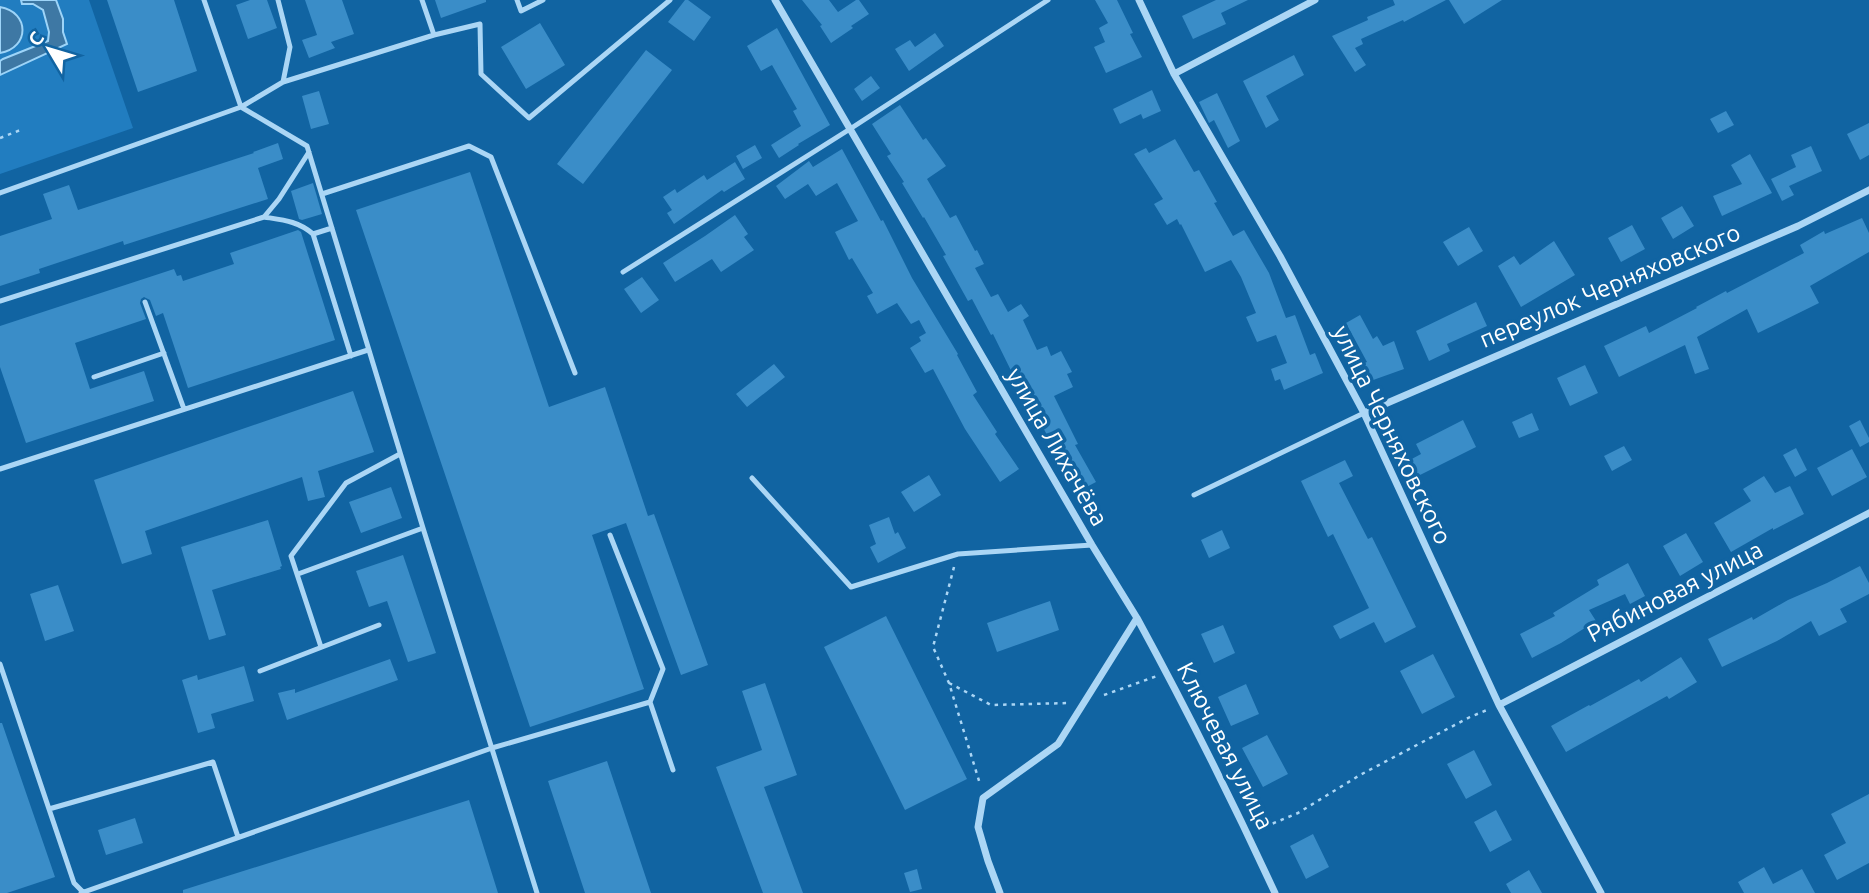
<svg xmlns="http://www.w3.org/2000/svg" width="1869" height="893" viewBox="0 0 1869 893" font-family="Ubuntu,sans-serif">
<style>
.green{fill:#217dc0}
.water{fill:#3e78a4;stroke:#9dd4f8;stroke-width:2}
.building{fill:#3a8dc8}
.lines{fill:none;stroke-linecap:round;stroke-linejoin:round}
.path{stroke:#abd6f5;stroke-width:2.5;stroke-dasharray:3.5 5;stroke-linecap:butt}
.service{stroke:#abd6f5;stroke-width:5}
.minor{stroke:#abd6f5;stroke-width:7}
.labels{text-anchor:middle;stroke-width:7;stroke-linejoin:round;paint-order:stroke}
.street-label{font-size:24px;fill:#fff;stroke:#1164a2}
</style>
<rect width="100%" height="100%" fill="#1164a2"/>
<path class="green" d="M0 0H89L133 128 0 174V53C32 49 30 12 0 6Z"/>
<path class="water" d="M21 0H56L63 19V32L67 44 0 75V61L3 59 48 41 49 32 43 10 33 4H22Z
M0 7C30 12 30 48 0 53Z"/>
<path class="building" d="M107 0H174L197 71 138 92Z
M250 0H267L277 28 248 39 236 5Z
M305 0H342L354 34 331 42 335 48 309 58 302 40 317 35Z
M435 0H486V2L441 18Z
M685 0H688L711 17 694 41 668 22Z
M802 0H829L838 12 856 0H859L869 14 851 26 853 28 831 43 820 26 822 25Z
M1095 0H1117L1133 33 1130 34 1142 57 1106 73 1094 47 1105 42 1099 28 1108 23Z
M1216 0H1248L1221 13 1226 24 1193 39 1182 16Z
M1393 0H1446L1404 22 1403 20 1361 39 1363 44 1355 48 1366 65 1355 72 1332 36 1368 20 1367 17 1395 5Z
M1449 0H1502L1464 24Z
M540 23 565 65 526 89 501 47Z
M777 28 830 125 798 144 799 145 779 158 771 145 801 126 793 111 797 109 772 65 761 71 747 46Z
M935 33 944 46 909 71 895 49 910 40 915 47Z
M646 50 672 70 583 184 557 164Z
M1294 55 1304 75 1266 96 1279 120 1266 128 1243 81Z
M871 76 880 88 862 101 854 89Z
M1152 90 1161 111 1143 119 1141 114 1120 124 1113 109Z
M319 91 329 124 311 129 302 96Z
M1217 93 1240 141 1228 148 1214 120 1209 123 1199 102Z
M900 105 923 140 926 138 946 166 927 179 950 218 956 215 975 251 977 250 984 264 975 268 991 297 998 294 1008 312 1021 304 1029 316 1023 320 1037 350 1047 346 1051 356 1061 351 1072 372 1067 374 1073 387 1054 396 1078 444 1075 445 1096 482 1077 492 1060 462 1063 460 1050 435 1048 437 1027 396 1024 397 993 334 991 335 972 299 968 301 943 256 946 255 924 217 923 218 902 183 904 182 887 156 891 154 872 124Z
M1726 111 1734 125 1718 133 1710 119Z
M1869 123V155L1860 160 1847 134Z
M1175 139 1194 172 1199 170 1217 202 1214 203 1233 236 1244 230 1269 273 1286 318 1295 315 1310 355 1315 353 1323 373 1284 390 1280 379 1275 381 1271 369 1287 363 1276 335 1257 342 1246 317 1256 313 1241 277 1231 260 1205 272 1181 224 1180 225 1177 219 1167 225 1154 204 1163 199 1134 154 1146 148 1149 153Z
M278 143 283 159 258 168 268 199 124 245 123 241 39 269 40 273 0 286V236L52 219 43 194 69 185 78 210 254 153 253 152Z
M755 145 762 158 743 169 736 156Z
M1811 146 1822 171 1789 186 1794 195 1782 201 1771 179 1796 167 1791 155Z
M842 149 881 221 883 220 912 278 958 354 957 355 977 392 973 395 997 432 995 434 1019 469 1000 482 965 429 933 369 925 373 910 348 921 341 919 337 926 333 919 320 911 324 897 303 877 314 867 296 873 293 852 258 849 260 835 232 858 221 837 183 816 196 808 184 785 199 776 186 809 161 813 167Z
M1750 154 1772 193 1722 216 1713 196 1742 184 1731 165Z
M735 162 745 179 724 192 722 190 674 224 667 213 672 210 663 197 675 189 677 193 704 175 707 180Z
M470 172 549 407 605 387 648 516 654 514 708 665 681 675 626 523 592 535 644 689 530 727 356 210Z
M313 183 322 214 302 220 299 219 291 191Z
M1682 206 1694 226 1673 239 1661 218Z
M735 215 748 234 744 237 754 250 721 272 712 259 675 282 663 263 705 236Z
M1862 218 1869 233V252L1810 286 1819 303 1758 333 1747 309 1697 337 1709 369 1695 374 1685 345 1619 377 1604 346 1646 326 1649 333 1697 308 1696 307 1726 291 1727 293 1804 253 1800 245 1824 231 1825 234Z
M1632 225 1645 249 1621 262 1608 238Z
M1469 227 1483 251 1458 266 1443 242Z
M298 230 301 232 335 340 188 388 163 313 156 316 150 300 144 297 141 299 140 303 146 319 75 343 90 389 144 371 154 401 26 443 0 367V326L174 269 177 276 181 275 183 281 234 264 230 253Z
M1554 241 1575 275 1521 307 1498 266 1514 256 1520 265Z
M642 277 659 300 641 313 624 289Z
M1476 302 1487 326 1447 344 1450 351 1429 361 1416 331Z
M1360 315 1373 339 1377 336 1383 346 1394 341 1404 369 1362 384 1356 366 1367 362 1346 323Z
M774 364 785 377 747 407 736 394Z
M1585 365 1598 393 1570 406 1557 378Z
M353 391 374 452 318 471 325 497 308 501 302 477 145 531 152 554 122 564 94 480Z
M1532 413 1539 430 1519 438 1512 422Z
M1463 420 1476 447 1416 477 1408 461 1421 454 1416 444Z
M1860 420 1869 438V442L1860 447 1849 426Z
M1624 446 1632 460 1612 471 1604 456Z
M1796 448 1807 470 1795 477 1783 455Z
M1852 449 1867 477 1832 496 1817 468Z
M1345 460 1353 476 1339 483 1368 539 1372 537 1416 627 1385 643 1374 622 1340 639 1333 626 1369 608 1333 534 1328 537 1301 481Z
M929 475 941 495 914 512 901 492Z
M1764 476 1775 493 1790 486 1804 514 1773 530V528L1731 552 1714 523 1751 501 1743 489Z
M391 487 402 518 361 533 349 502Z
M889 517 895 534 898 532 906 548 878 563 870 547 876 544 869 525Z
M268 520 282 566 280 567 281 569 212 590 226 635 209 640 181 547Z
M1222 530 1230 548 1209 558 1201 540Z
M1686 533 1703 562 1680 576 1663 546Z
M403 555 436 653 408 662 387 601 369 607 356 571Z
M1628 563 1645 596 1630 604 1625 594 1589 610 1596 621 1561 643 1532 658 1520 634 1555 616 1553 613 1599 585 1597 580Z
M1860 566 1869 583V594L1840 609 1847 622 1819 636 1811 621 1777 641 1722 667 1708 639 1752 617 1753 620 1788 600 1827 583Z
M58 585 74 631 45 641 30 594Z
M1050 601 1059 630 997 652 987 623Z
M886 616 967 779 905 810 824 647Z
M1223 625 1235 653 1214 663 1201 634Z
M1433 654 1455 697 1422 714 1400 671Z
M1681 657 1697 682 1669 699 1667 696 1566 752 1551 726 1589 705 1590 706 1639 679 1641 682Z
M390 659 398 680 287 720 278 693 295 689V693Z
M244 666 254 701 211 714 215 728 198 733 182 680 197 675 198 680Z
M765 683 797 775 764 787 803 893H763L716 767 762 750 742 691Z
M1246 684 1259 714 1231 726 1218 697Z
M0 723H2L55 877 7 893H0Z
M1267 735 1288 774 1263 787 1242 748Z
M1474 750 1492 785 1466 799 1447 764Z
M607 761 651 893H585L548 781Z
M1869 794V863L1837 880 1824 855 1846 843 1831 814Z
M469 800 498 893H183V890Z
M1496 810 1512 840 1490 852 1474 822Z
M135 818 143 843 106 855 98 830Z
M1313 834 1329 867 1306 879 1290 846Z
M1764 867 1773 884 1802 869 1815 893H1744L1738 882Z
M917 869 922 889 910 892 904 873Z
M1529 870 1542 893H1511L1506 884Z"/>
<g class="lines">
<path class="path" d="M0 138 23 129
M954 567 933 647 949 683 980 784
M949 683 991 705 1070 703
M1104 695 1157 676
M1257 830 1298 813 1360 775 1470 717 1487 710"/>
<path class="service" d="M204 0 241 107 283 82 290 47 278 0
M422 0 434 35 480 24 481 74 529 118 670 0
M517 0 521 11 543 0
M283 82 434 35
M0 193 241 107 307 146 423 528 537 893
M322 194 469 146 491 157 575 373
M264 217 279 199 309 152
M332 228 313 234 351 356
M623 272 850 129 1048 0
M0 301 264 217C283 220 298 221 313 234
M145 302 184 409
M94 377 164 353
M0 469 368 350
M752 478 851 587 958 554 1092 545
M1194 495 1364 413
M610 535 663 669 650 702 673 770
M298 574 423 528
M321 647 291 556 346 483 400 454
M0 664 74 883 84 893
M260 671 379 625
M49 809 213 762 238 837
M81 893 492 748 650 702"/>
<path class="minor" d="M775 0 1092 545 1137 618 1058 744 983 798 978 827 988 861 1000 893
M1139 0 1174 74 1280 256 1364 413 1499 705 1601 893
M1174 74 1315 0
M1364 413 1798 226 1869 190
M1137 618C1186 708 1232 800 1275 893
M1499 705 1869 513"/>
</g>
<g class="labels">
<g class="street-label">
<text transform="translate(1610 286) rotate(-23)" y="8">переулок Черняховского</text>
<text transform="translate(1392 435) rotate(64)" y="8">улица Черняховского</text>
<text transform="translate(1057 447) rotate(60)" y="8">улица Лихачёва</text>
<text transform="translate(1675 592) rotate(-27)" y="8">Рябиновая улица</text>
<text transform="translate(1225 746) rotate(63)" y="8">Ключевая улица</text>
</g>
</g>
<g transform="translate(49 49) rotate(308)" stroke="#1164a2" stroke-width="5" paint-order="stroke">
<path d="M0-5L12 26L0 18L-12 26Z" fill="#ffffff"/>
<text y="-10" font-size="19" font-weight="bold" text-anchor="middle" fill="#ffffff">С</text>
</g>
</svg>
